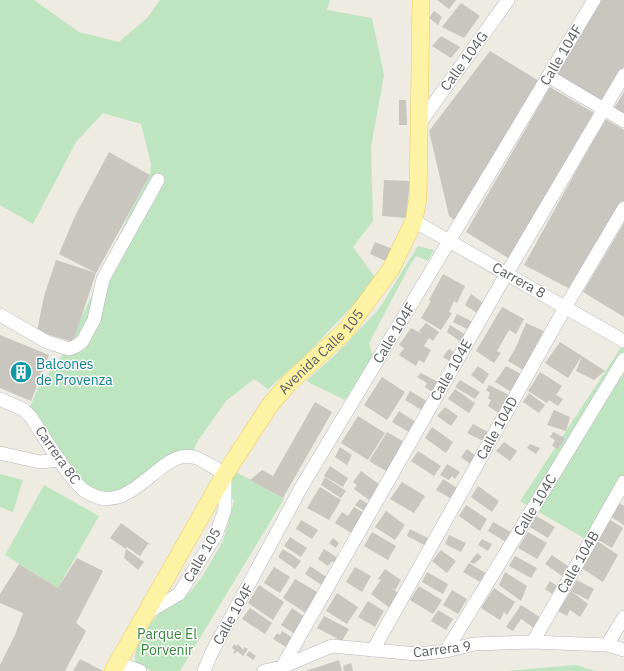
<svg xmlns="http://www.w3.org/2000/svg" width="624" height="671" viewBox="0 0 624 671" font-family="'IBM Plex Sans',sans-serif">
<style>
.green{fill:#bee5bf}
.building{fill:#c8c6bf}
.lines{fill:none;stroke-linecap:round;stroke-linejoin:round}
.minor-casing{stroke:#b4b8bc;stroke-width:14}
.major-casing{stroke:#f0cb57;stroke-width:18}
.minor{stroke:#fff;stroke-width:13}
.major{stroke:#fef3a5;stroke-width:17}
.labels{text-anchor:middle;stroke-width:3;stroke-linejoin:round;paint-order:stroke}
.street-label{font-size:14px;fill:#5a5e63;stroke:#fff}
.culture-label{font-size:14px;fill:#0d838f;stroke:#fff;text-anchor:start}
.park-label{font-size:14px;fill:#36863c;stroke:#fff}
</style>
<rect width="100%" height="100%" fill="#edebe2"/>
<path class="green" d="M0 0H34L79 32 119 42 147 18 160 0H330L327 10 372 18 384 75 371 147 373 221 353 247 377 280 305 356 268 389 254 379 226 401 197 442 192 454 111 497 81 483 30 407 39 385 73 342 79 323 130 212 150 175 151 164 141 124 103 113 76 142 33 224 0 205Z
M418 246 434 250 428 261 416 256 409 267 369 343 373 356 345 400 306 381 336 354 379 309Z
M624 343V480L589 541 520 501Z
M231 469 284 499 180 671H152L136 663 135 656 137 645 147 626 168 605 190 592 202 577 223 541 234 501 230 495Z
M0 474 23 480 13 512 0 507Z
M44 485 99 516 58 588 5 555Z
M576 665 596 671H506Z"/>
<path class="building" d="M437 0H456L449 9Z
M597 0H624V67L601 106 553 77Z
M461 3 480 16 464 38 442 27Z
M434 11 442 17 438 25 429 18Z
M441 36 460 47 451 58 432 46Z
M490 51 539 81 458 223 449 216 429 131Z
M550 87 594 113 515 258 510 255 508 258 466 232Z
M624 92V118L613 110Z
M399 100H406L407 125H399Z
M605 119 624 130V201L572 290 524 265Z
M109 152 150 175 96 273 59 254 74 218Z
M384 180 410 181 406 218 382 216Z
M624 223V317L583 292Z
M375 242 393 249 388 262 370 254Z
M56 260 96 273 73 342 37 331 44 296Z
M443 274 465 286 457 303 454 301 449 312 452 313 441 330 421 318 431 301 429 300Z
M471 294 486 305 480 315 465 305Z
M502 307 524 319 516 334 509 330 497 351 501 353 494 363 476 351Z
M457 314 473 322 467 329 453 322Z
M426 323 439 332 433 341 429 338 424 346 431 350 424 363 419 360 416 366 399 355 404 348 399 345 411 328 423 334 419 331Z
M526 323 546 332 525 371 508 361 516 347Z
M450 325 466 335 461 342 447 332Z
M0 335 49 355 31 401 0 388Z
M560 342 582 356 605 371 594 380 576 371 582 356 568 378 545 363Z
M449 349 457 354 451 362 443 357Z
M478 366 489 374 483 384 471 375Z
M506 366 521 374 510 391 495 382Z
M540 372 562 386 556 395 563 399 558 406 549 400 547 403 528 391Z
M421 373 440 383 434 393 425 387 427 383 417 377Z
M382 377 405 392 387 420 364 405Z
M460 380 480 392 475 399 455 387Z
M489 385 511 396 500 414 488 406 491 400 488 398 490 393 486 390Z
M455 389 475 403 469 413 448 399Z
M410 391 430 403 425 412 405 400Z
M529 393 545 405 539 413 523 402Z
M315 402 332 412 283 498 250 480 262 470 273 476Z
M445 407 458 416 451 426 437 416Z
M554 410 570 417 566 431 547 425Z
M399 411 419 424 412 434 392 422Z
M358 416 385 433 368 460 341 443Z
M473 424 488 432 483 441 467 433Z
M432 427 453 442 446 453 425 438Z
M387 432 406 443 388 472 369 461Z
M553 432 565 438 558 449 552 446 555 440 550 437Z
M504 442 517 451 510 461 496 451Z
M530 444 540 448 536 454 527 448Z
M340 447 352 455 347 465 335 457Z
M467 449 476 456 470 464 461 457Z
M418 451 441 466 434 476 411 461Z
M447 464 460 472 455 479 452 476 449 480 440 475Z
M330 466 348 478 343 487 324 476Z
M361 471 380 485 369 500 354 489 357 485 353 482Z
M325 477 346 491 341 498 321 485Z
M443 479 457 488 450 498 436 490Z
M402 482 425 496 414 513 390 499Z
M478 486 499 501 492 512 471 497Z
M320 487 341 500 329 520 307 508Z
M360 499 370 505 366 512 355 505Z
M619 503 624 506V525L610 516Z
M466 505 487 519 480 531 459 516Z
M354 507 366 514 353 534 335 523 342 512 348 516Z
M386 511 405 525 395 540 375 527Z
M535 515 555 527 548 538 528 526Z
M607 518 623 528 612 548 595 538Z
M301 520 318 530 312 539 296 529Z
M493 522 511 532 506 542 488 531Z
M121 523 151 545 148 544 140 556 127 547 126 549 110 538Z
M410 529 430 539 426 546 407 536Z
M372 532 396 546 388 560 364 546Z
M528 532 547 543 537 559 518 548Z
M449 535 466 543 461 552 445 544Z
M290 537 307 548 301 557 284 546Z
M333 538 339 543 336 548 329 543Z
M482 539 492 544 488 551 478 545Z
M596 540 618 555 603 582 580 567Z
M126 549 144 562 138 570 124 558Z
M283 549 301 561 295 569 278 557Z
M324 549 338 558 335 563 332 561 328 566 318 559Z
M441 550 456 561 447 573 432 561Z
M477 553 482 557 474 564 470 562Z
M552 555 569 567 562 576 545 564Z
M515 556 537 568 531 578 509 566Z
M77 558 103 571 76 623 86 631 65 671H0V665L15 635 23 613 0 603V594L19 564 58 588Z
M469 563 487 574 482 583 463 572Z
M310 566 328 578 323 586 305 574Z
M274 567 290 577 280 593 264 583Z
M355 567 371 576 362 592 346 582Z
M385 569 401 580 395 590 390 587 398 593 390 608 371 594 381 580 378 579Z
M427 572 448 584 443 594 422 582Z
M505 572 527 586 521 601 499 585Z
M295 579 319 593 307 614 283 598Z
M577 580 594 589 588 600 571 591Z
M550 581 557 586 552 594 545 589Z
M259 585 284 602 273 620 248 603Z
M419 586 442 600 433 614 410 600Z
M494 588 515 602 507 615 504 612 500 620 481 608Z
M452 590 467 599 458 614 443 605Z
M571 591 588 604 580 617 570 610 567 616 558 611Z
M337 593 358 607 347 624 326 611Z
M368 601 384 611 375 627 358 617Z
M521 605 541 618 534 628 521 619 513 631 506 627Z
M250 608 272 623 265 634 242 619Z
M292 608 306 618 295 634 281 625Z
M438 610 453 619 446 630 431 621Z
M324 616 349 629 342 641 317 628Z
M282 631 293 638 288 648 273 639 277 633 280 635Z
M234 644 236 646 238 644 243 650 244 647 248 649 243 656 237 651 235 654 233 653 235 650 232 648Z
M249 651 256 656 253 660 246 655Z
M80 659 103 671H73Z
M339 660 342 671H305L318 667Z
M351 663 353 671H344L343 666Z"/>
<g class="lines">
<g class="minor-casing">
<path id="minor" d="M548 76 624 121
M420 123 508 0
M414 221 624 341
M0 315 47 342 69 349 76 346 82 342 94 320 103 279 158 180
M0 399 24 410 31 417C42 434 70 481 85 491 130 522 159 448 193 457 203 459 215 469 225 474V509L216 535 179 594 145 614
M0 453 40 462 60 460
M533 642 624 482
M607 645 624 617
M373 650 566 306 624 208
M446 651 624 359
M117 662 140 671
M282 667 507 273 624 75
M204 671 212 652 302 486 594 0
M264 671 282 667 332 646 417 654 446 651 474 644 533 642 607 645 624 650"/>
</g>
<g class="major-casing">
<g id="major">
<path id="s1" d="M113 671 225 474 270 405 289 383 346 330 391 269 414 221 418 198 421 0"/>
</g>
</g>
<use href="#minor" class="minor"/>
<use href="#major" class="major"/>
</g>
<defs>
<g id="building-disc" transform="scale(1.15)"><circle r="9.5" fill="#0f9aa8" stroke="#fff"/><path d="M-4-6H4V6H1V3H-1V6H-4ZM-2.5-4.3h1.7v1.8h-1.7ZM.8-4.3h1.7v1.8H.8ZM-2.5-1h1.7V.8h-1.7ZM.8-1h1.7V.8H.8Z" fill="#fff"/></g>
</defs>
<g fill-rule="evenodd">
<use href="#building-disc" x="21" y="372"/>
</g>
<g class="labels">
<g class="street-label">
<text transform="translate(561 55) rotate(-59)" y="5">Calle 104F</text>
<text transform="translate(464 61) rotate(-54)" y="5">Calle 104G</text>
<text transform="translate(519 280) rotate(29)" y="5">Carrera 8</text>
<text transform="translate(394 333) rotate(-59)" y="5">Calle 104F</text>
<text dy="5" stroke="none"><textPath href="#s1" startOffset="383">Avenida Calle 105</textPath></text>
<text transform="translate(451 370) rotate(-60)" y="5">Calle 104E</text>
<text transform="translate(497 428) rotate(-61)" y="5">Calle 104D</text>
<text transform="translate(58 455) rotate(55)" y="5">Carrera 8C</text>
<text transform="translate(535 505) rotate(-59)" y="5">Calle 104C</text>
<text transform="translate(202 555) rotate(-60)" y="5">Calle 105</text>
<text transform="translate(578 562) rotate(-60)" y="5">Calle 104B</text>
<text transform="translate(233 614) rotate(-61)" y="5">Calle 104F</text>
<text transform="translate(442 649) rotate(-7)" y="5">Carrera 9</text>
</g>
<g class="culture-label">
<text x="36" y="369">Balcones<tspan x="36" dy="16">de Provenza</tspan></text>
</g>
<g class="park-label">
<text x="167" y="639">Parque El<tspan x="167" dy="16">Porvenir</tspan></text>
</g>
</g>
</svg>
